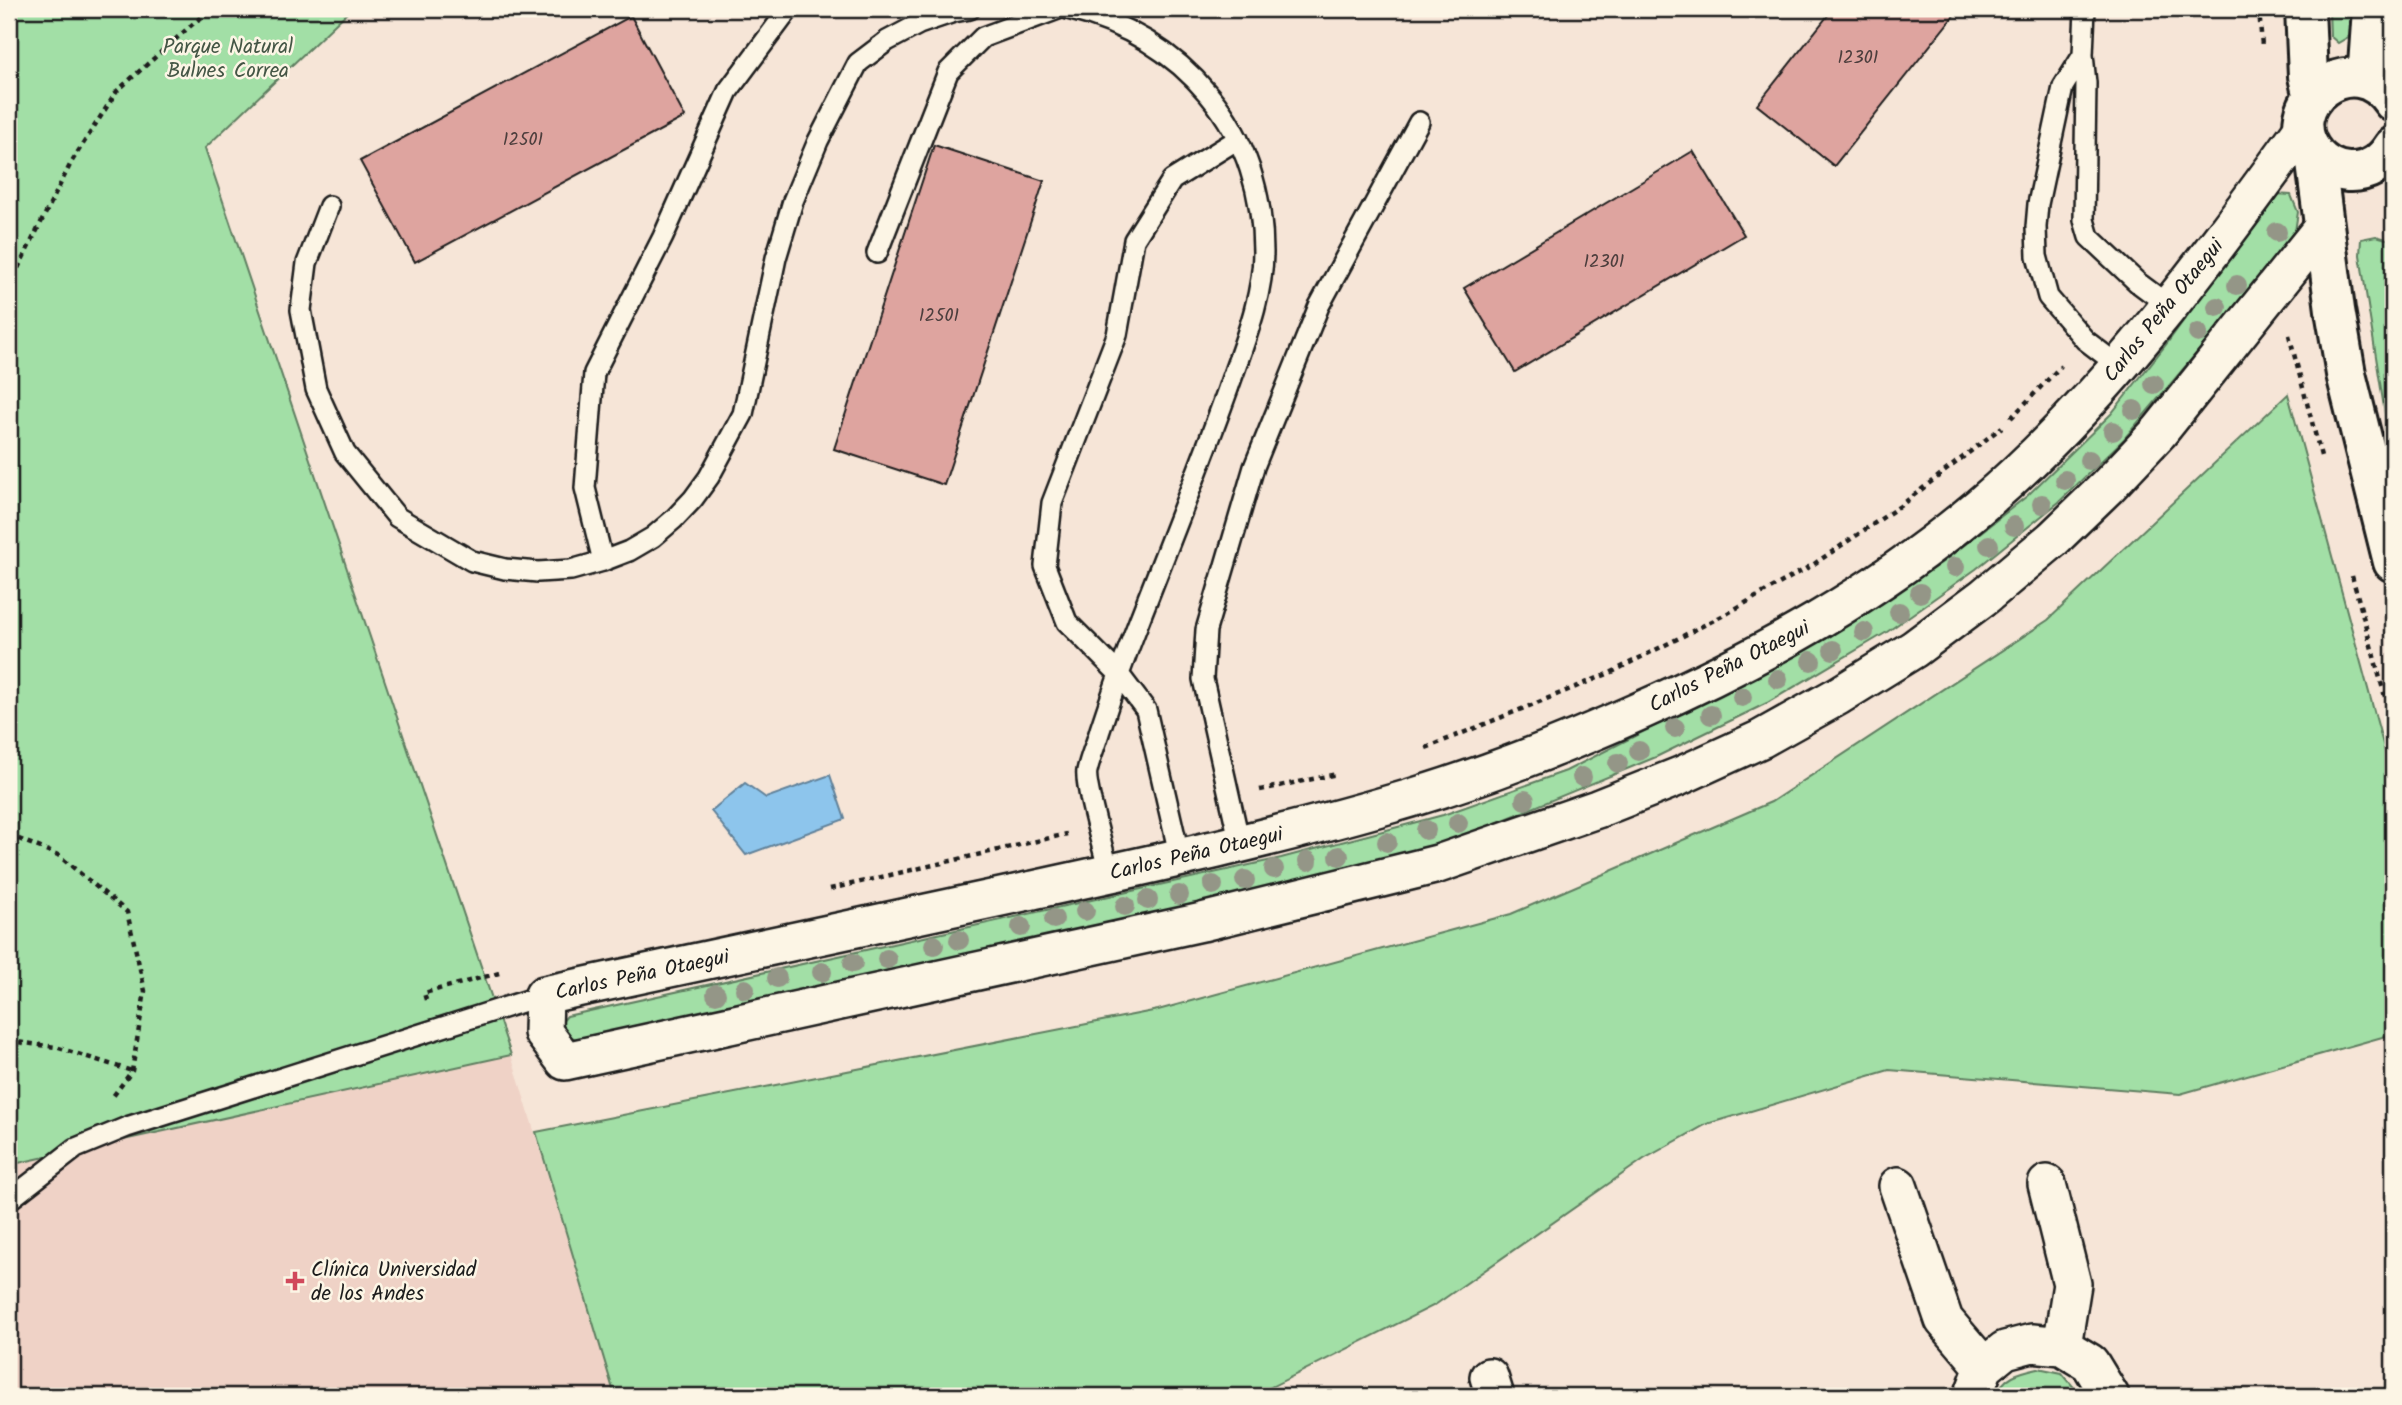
<svg xmlns="http://www.w3.org/2000/svg" width="2402" height="1405" viewBox="0 0 2402 1405" font-family="Kalam,sans-serif">
<style>
.built{fill:#efd2c6}
.green{fill:#a2dfa6;stroke:#5f7e61;stroke-width:2}
.water{fill:#8dc5ec;stroke:#608199;stroke-width:2}
.building{fill:#dea49f;stroke:#1c1c1c;stroke-width:2}
.lines{fill:none;stroke-linecap:round;stroke-linejoin:round}
.lane-casing{stroke:#1c1c1c;stroke-width:24}
.street-casing{stroke:#1c1c1c;stroke-width:42}
.secondary-casing{stroke:#1c1c1c;stroke-width:44}
.path{stroke:#1c1c1c;stroke-width:4.5;stroke-dasharray:5 5;stroke-linecap:butt}
.lane{stroke:#fcf5e5;stroke-width:19}
.street{stroke:#fcf5e5;stroke-width:37}
.secondary{stroke:#fcf5e5;stroke-width:38}
.tree{fill:#949687}
.poi-dot{fill:#d1495b;stroke:#fcf5e5;stroke-width:2.5}
.labels{text-anchor:middle;stroke-width:5;stroke-linejoin:round;paint-order:stroke}
.number-label{font-size:18px;fill:#4c3e3d}
.park-label{font-size:21px;fill:#445645;stroke:#fcf5e5}
.street-label{font-size:21px;fill:#1c1c1c;stroke:#fcf5e5}
.poi-label{font-size:21px;fill:#1c1c1c;stroke:#fcf5e5;text-anchor:start}
</style>
<rect width="100%" height="100%" fill="#f6e5d7"/>
<filter id="ink" filterUnits="userSpaceOnUse"><feTurbulence type="fractalNoise" baseFrequency=".0143" numOctaves="2"/><feDisplacementMap in="SourceGraphic" scale="14" xChannelSelector="R" yChannelSelector="G"/><feConvolveMatrix kernelMatrix="1 2 1 2 8 2 1 2 1" color-interpolation-filters="sRGB"/></filter>
<g filter="url(#ink)">
<path class="built" d="M511 1055 615 1396H9V1165Z"/>
<path class="green" d="M9 9H351L205 148 511 1055 9 1165Z
M2329 9H2365L2360 30 2338 43 2330 36Z
M2275 194 2291 195 2298 212 2294 238 2124 439 2059 502 1976 569 1887 632 1767 703 1656 757 1450 842 1260 891 576 1039 562 1033 560 1024 567 1016 1281 858 1443 815 1566 771 1827 638 1944 561 2027 496 2111 414 2168 342Z
M2376 236 2390 240 2393 261V447L2385 414 2360 255 2361 239Z
M2288 394 2393 781V1034L2180 1094 1889 1070 1707 1124 1644 1159 1435 1305 1253 1396H615L536 1132 1158 1010 1511 914 1771 802 2048 620Z
M2038 1368 2062 1373 2081 1396H1997C2002 1376 2020 1372 2038 1368Z"/>
<path class="water" d="M830 775 845 819 746 855 711 811 745 783 766 798Z"/>
<path class="building" d="M1833 9H1959L1834 166 1757 105Z
M631 16 685 117 415 262 360 161Z
M934 145 1044 181 944 485 834 449Z
M1693 151 1744 235 1515 372 1464 288Z"/>
<g class="lines">
<g class="lane-casing">
<path id="lane" d="M1068 9C1125 23 1172 50 1209 95 1246 139 1263 195 1263 252 1263 299 1243 345 1228 389 1200 467 1169 544 1139 621 1125 657 1112 693 1100 730 1096 744 1090 757 1087 771 1084 784 1105 855 1109 873
M2085 9 2083 55 2086 83 2084 220 2089 237 2137 282 2168 305
M2083 55 2063 87 2038 204 2036 227 2037 256 2048 297 2085 340 2119 366
M329 206 307 263 301 310 316 389 345 453 397 517 472 561 505 569 538 572 571 570 603 561 629 551 653 537 674 519 693 499 709 477 743 414 776 258 793 201 818 141 858 63 887 41 919 24 954 12 970 9
M877 253 948 72 983 37 1058 9
M603 561 585 488 594 373 663 237 728 91 789 9
M1240 844 1203 679 1206 630 1254 467 1319 306 1419 122
M1180 858 1146 710 1118 673 1067 622 1045 566 1052 503 1117 335 1134 240 1172 180 1238 139
M9 1200 76 1148 127 1127 544 995"/>
</g>
<g class="street-casing">
<path id="street" d="M2304 127C2206 261 2107 398 1980 506 1877 593 1762 657 1640 711 1564 745 1490 774 1411 798 1284 836 1153 864 1024 892 864 926 704 961 544 995L543 1032 565 1061 1202 922 1438 864 1597 809 1680 776 1761 739 1838 696 1914 649 1985 596 2053 539 2107 487 2159 432 2324 226
M2047 1184 2072 1284 2062 1346
M1898 1186 1944 1320 1984 1367
M1489 1377 1495 1396
M1973 1396 1984 1367 2005 1350 2032 1343 2062 1346 2090 1363 2110 1396"/>
</g>
<g class="secondary-casing">
<path id="secondary" d="M2305 9 2308 76 2313 98
M2367 80 2372 9
M2393 102C2354 42 2273 105 2315 155 2323 164 2335 171 2348 172 2367 173 2383 163 2393 147
M2315 155 2335 310 2346 374 2393 562"/>
</g>
<path class="path" d="M2259 9 2262 46
M9 286 72 161 117 91 195 22 214 9
M2289 335 2321 456
M2011 418 2061 366
M2352 576 2393 726
M1426 748 1610 673 1726 614 1814 564 1900 506 2002 427
M1260 790 1337 774
M9 835 58 855 127 912 145 991 132 1071 111 1099
M830 889 1067 834
M426 1000 424 993 503 972
M9 1041 56 1047 132 1071"/>
<use href="#lane" class="lane"/>
<use href="#street" class="street"/>
<use href="#secondary" class="secondary"/>
</g>
<g class="tree">
<circle cx="2277" cy="232" r="10"/>
<circle cx="2237" cy="285" r="10"/>
<circle cx="2217" cy="307" r="10"/>
<circle cx="2198" cy="333" r="10"/>
<circle cx="2154" cy="384" r="10"/>
<circle cx="2134" cy="410" r="10"/>
<circle cx="2113" cy="431" r="10"/>
<circle cx="2089" cy="460" r="10"/>
<circle cx="2065" cy="480" r="10"/>
<circle cx="2042" cy="504" r="10"/>
<circle cx="2014" cy="526" r="10"/>
<circle cx="1989" cy="545" r="10"/>
<circle cx="1955" cy="567" r="10"/>
<circle cx="1920" cy="593" r="10"/>
<circle cx="1899" cy="612" r="10"/>
<circle cx="1864" cy="632" r="10"/>
<circle cx="1833" cy="650" r="10"/>
<circle cx="1811" cy="661" r="10"/>
<circle cx="1778" cy="679" r="10"/>
<circle cx="1742" cy="697" r="10"/>
<circle cx="1711" cy="715" r="10"/>
<circle cx="1675" cy="728" r="10"/>
<circle cx="1639" cy="751" r="10"/>
<circle cx="1618" cy="763" r="10"/>
<circle cx="1582" cy="777" r="10"/>
<circle cx="1525" cy="800" r="10"/>
<circle cx="1458" cy="823" r="10"/>
<circle cx="1426" cy="830" r="10"/>
<circle cx="1387" cy="842" r="10"/>
<circle cx="1339" cy="856" r="10"/>
<circle cx="1308" cy="861" r="10"/>
<circle cx="1274" cy="869" r="10"/>
<circle cx="1245" cy="880" r="10"/>
<circle cx="1213" cy="885" r="10"/>
<circle cx="1179" cy="895" r="10"/>
<circle cx="1148" cy="900" r="10"/>
<circle cx="1125" cy="906" r="10"/>
<circle cx="1085" cy="911" r="10"/>
<circle cx="1054" cy="919" r="10"/>
<circle cx="1021" cy="927" r="10"/>
<circle cx="959" cy="940" r="10"/>
<circle cx="934" cy="945" r="10"/>
<circle cx="887" cy="959" r="10"/>
<circle cx="853" cy="963" r="10"/>
<circle cx="822" cy="972" r="10"/>
<circle cx="777" cy="978" r="10"/>
<circle cx="745" cy="989" r="10"/>
<circle cx="716" cy="994" r="10"/>
</g>
</g>
<path class="poi-dot" d="M291.5 1270.5h7v7h7v7h-7v7h-7v-7h-7v-7h7z"/>
<g class="labels">
<g class="number-label">
<text x="1858" y="63">12301</text>
<text x="523" y="145">12501</text>
<text x="1604" y="267">12301</text>
<text x="939" y="321">12501</text>
</g>
<g class="park-label">
<text x="228" y="53">Parque Natural<tspan x="228" dy="24">Bulnes Correa</tspan></text>
</g>
<g class="street-label">
<text transform="translate(2163 310) rotate(-51)" y="7">Carlos Peña Otaegui</text>
<text transform="translate(1729 666) rotate(-27)" y="7">Carlos Peña Otaegui</text>
<text transform="translate(1196 853) rotate(-13)" y="7">Carlos Peña Otaegui</text>
<text transform="translate(642 974) rotate(-12)" y="7">Carlos Peña Otaegui</text>
</g>
<g class="poi-label">
<text x="311" y="1276">Clínica Universidad<tspan x="311" dy="24">de los Andes</tspan></text>
</g>
</g>
<rect width="2402" height="1405" fill="none" stroke="#fcf5e5" stroke-width="35"/>
<rect x="18" y="18" width="2367" height="1370" fill="none" stroke="#1c1c1c" stroke-width="2.5" filter="url(#ink)"/>
</svg>
